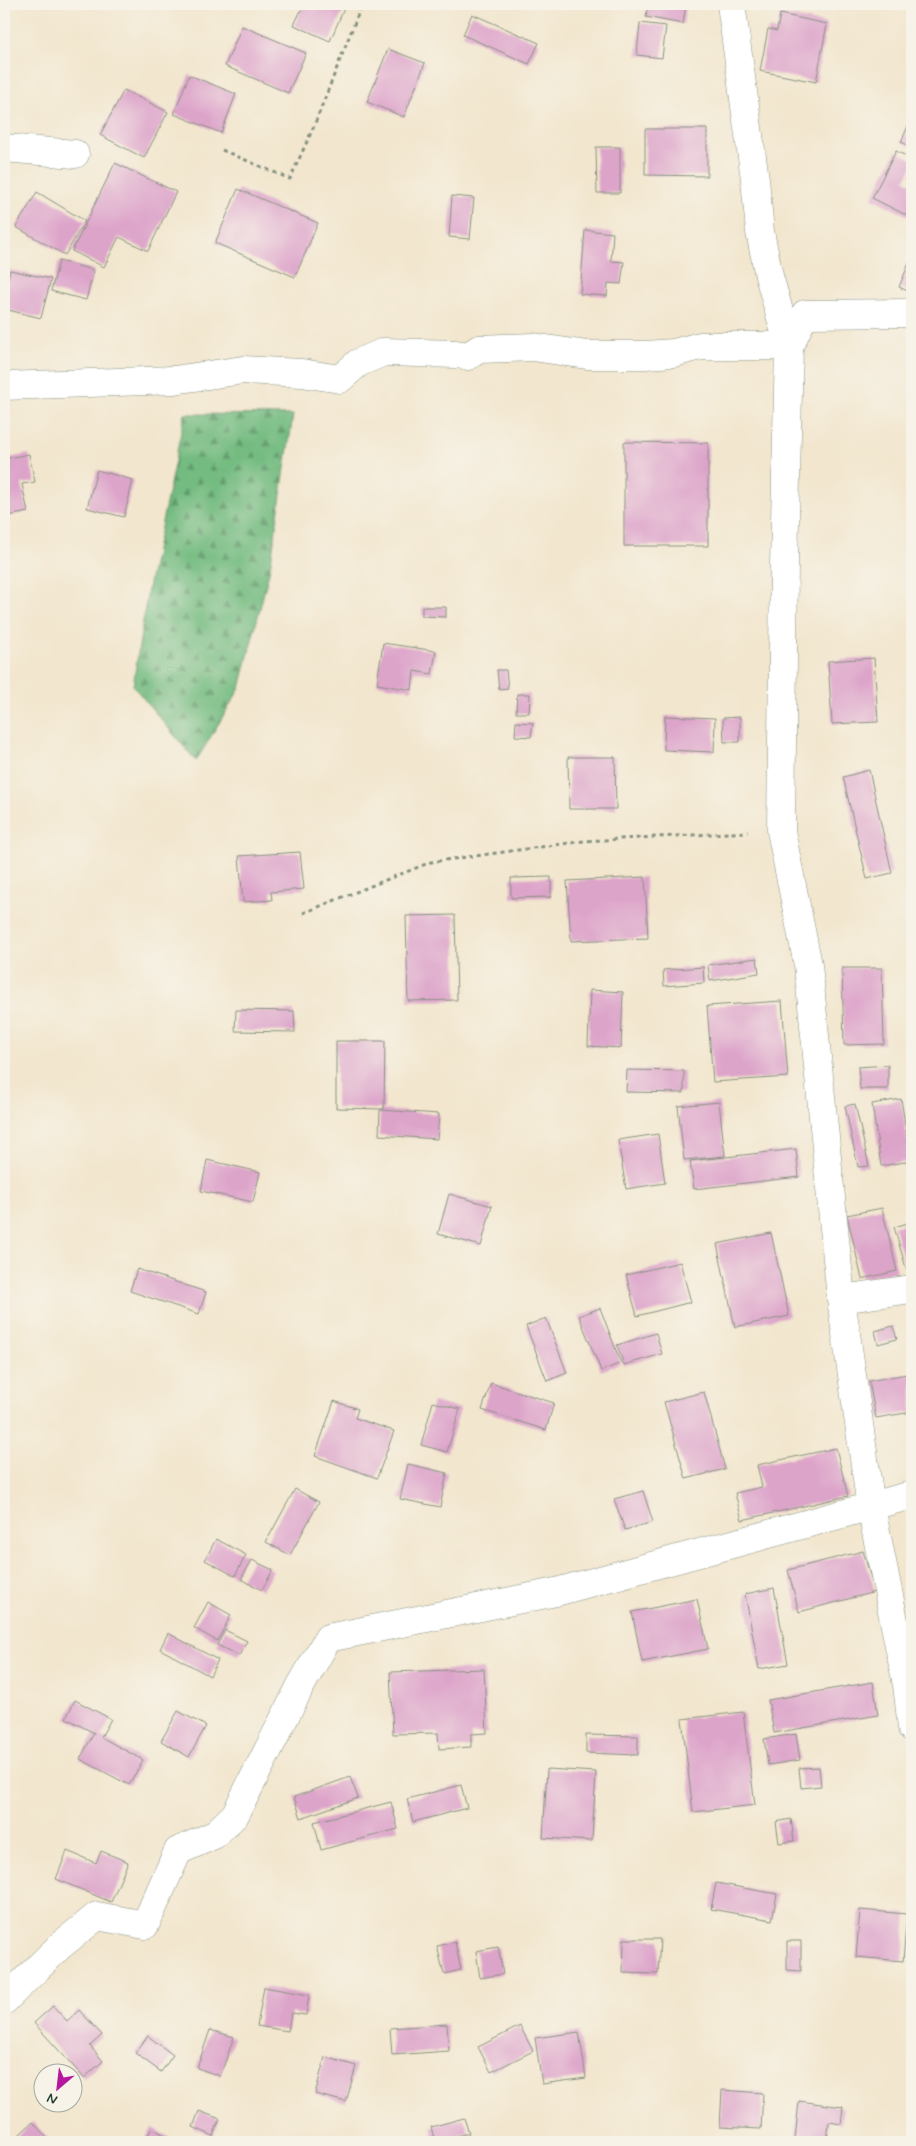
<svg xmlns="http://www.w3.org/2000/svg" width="916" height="2146" viewBox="0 0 916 2146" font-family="Mynerve,sans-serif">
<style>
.forest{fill:url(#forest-firs);stroke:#497c5a}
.building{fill:#dda4ca}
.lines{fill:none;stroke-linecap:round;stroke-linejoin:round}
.street-casing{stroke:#889281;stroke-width:29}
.path{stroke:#889281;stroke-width:3;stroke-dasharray:4 4;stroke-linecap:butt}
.street{stroke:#fff;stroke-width:28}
</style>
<defs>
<pattern id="forest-firs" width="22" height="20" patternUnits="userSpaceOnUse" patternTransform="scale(1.25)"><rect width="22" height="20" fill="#73bb80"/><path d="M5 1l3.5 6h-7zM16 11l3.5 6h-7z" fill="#5e996a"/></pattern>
</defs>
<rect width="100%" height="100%" fill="#f7f3e8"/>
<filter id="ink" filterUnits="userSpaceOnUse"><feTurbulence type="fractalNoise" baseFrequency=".02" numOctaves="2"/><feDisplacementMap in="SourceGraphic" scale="10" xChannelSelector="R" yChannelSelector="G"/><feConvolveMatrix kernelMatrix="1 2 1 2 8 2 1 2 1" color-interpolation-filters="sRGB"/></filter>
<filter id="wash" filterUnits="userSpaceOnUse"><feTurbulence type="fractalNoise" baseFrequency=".0096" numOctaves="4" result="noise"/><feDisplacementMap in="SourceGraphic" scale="20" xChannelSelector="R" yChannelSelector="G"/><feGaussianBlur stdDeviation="1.12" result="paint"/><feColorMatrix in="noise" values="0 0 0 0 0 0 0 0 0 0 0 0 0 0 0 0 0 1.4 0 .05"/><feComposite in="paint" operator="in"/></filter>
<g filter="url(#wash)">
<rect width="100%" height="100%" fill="#f2e6ce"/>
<path class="forest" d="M185 414 293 415 270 568 240 688 196 761 133 686 148 588Z"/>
<g id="blocks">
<path class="building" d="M304 4H346L330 41 294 25Z
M648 4 686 5 683 24 646 17Z
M472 14 539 43 529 64 463 35Z
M780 14 827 24 816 82 760 71 768 29 777 31Z
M640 23 666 26 662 58 637 55Z
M242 26 306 53 288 93 225 66Z
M388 49 425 63 404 117 367 102Z
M189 75 236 94 221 133 174 114Z
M124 90 168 112 144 158 100 135Z
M912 117V147L901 142Z
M645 129H707V176L645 175Z
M596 147H620V193H597Z
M896 151 912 159V166L905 180 912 184V218L872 198Z
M115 163 176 192 148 251 119 237 104 267 72 251Z
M238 189 318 223 295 277 215 243Z
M37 192 85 221 65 255 16 227Z
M452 196 474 198 470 239 449 237Z
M585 230 613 233 611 261 624 262 621 284 608 283 607 296 580 294Z
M912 256V293L899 287Z
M59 261 94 270 86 300 51 291Z
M10 270 51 279 41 318 4 309V297Z
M624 442 708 443V546H624Z
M29 454 35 482 22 484 28 512 4 517V459Z
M97 470 133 480 124 517 87 508Z
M422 607H446V617L422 616Z
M383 643 436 651 432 674 414 671 412 690 377 684Z
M874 658 878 722 832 724 828 661Z
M497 670H506L508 688 499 689Z
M517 694H530L529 713H516Z
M665 716 715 718 714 752 664 750Z
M740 717V742H724L723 718Z
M516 722 533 723 531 737 515 736Z
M568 757H615L616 809H569Z
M869 770 892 873 867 879 843 777Z
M300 852 304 889 271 892 272 900 243 902 239 856Z
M551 877V897L511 898V878Z
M645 877 648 938 571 941 567 881Z
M455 915 457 1000 408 1001 406 916Z
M757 958 759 973 710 981 708 965Z
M703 967 704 983 664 986 663 970Z
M842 968H882L884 1044 844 1045Z
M590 990 623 992 621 1048 588 1046Z
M782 1001 788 1077 713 1082 707 1006Z
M236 1010 294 1011 295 1032 235 1031Z
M336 1041H385L384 1109 336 1108Z
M888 1065V1089H860L858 1067Z
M627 1070 684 1071V1093L626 1092Z
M901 1099 911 1161 881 1166 872 1104Z
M719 1102 725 1156 684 1160 678 1106Z
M855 1104 869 1166 858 1167 845 1106Z
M380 1110 439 1114 437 1139 379 1135Z
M658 1134 665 1183 626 1189 618 1140Z
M796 1149 799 1177 694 1189 690 1161Z
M207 1160 260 1172 253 1202 201 1191Z
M449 1194 492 1206 481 1246 438 1234Z
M882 1208 897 1271 862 1279 847 1215Z
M912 1222V1267L906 1268 894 1227Z
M771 1233 789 1316 735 1327 717 1244Z
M680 1262 691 1302 637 1316 626 1275Z
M137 1269 206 1292 199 1314 130 1291Z
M600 1308 621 1363 601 1371 579 1316Z
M546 1318 567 1373 547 1381 526 1326Z
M893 1326 897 1339 878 1344 875 1331Z
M656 1333 662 1354 624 1365 617 1345Z
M912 1373V1412L876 1418 869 1381Z
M491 1383 554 1403 546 1430 482 1410Z
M704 1392 725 1469 686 1479 664 1402Z
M334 1401 358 1409 355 1418 394 1431 377 1478 315 1456Z
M433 1402 460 1409 447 1452 421 1445Z
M836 1448 848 1496 742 1520 735 1493 762 1487 757 1465Z
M408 1464 447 1473 440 1507 400 1499Z
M295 1489 319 1502 290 1555 266 1542Z
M643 1491 653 1522 625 1530 614 1499Z
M216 1539 246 1555 235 1576 205 1560Z
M863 1551 875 1592 799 1612 788 1570Z
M252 1560 273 1570 262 1590 241 1579Z
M774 1588 788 1664 759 1669 745 1594Z
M697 1599 708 1649 642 1662 632 1612Z
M208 1602 231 1615 217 1641 194 1628Z
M225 1630 247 1641 239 1656 217 1645Z
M168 1633 218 1660 210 1676 160 1649Z
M484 1669 487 1733 471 1734V1747L439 1749 438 1733 393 1734 390 1672Z
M873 1682 878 1715 774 1733 768 1700Z
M75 1700 111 1719 101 1737 143 1760 129 1785 80 1759 94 1733 66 1718Z
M178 1711 206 1726 189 1757 161 1741Z
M743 1712 755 1805 693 1812 682 1719Z
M796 1734 800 1760 768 1765 764 1739Z
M586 1735 638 1736V1755L586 1753Z
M819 1767 821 1786 801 1788 799 1768Z
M547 1769 596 1772 592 1841 543 1838Z
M350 1777 358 1798 301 1818 294 1797Z
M461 1785 467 1808 413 1822 407 1799Z
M391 1802 398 1829 321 1850 314 1822Z
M791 1819 794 1841 779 1843 776 1822Z
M67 1851 96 1863 101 1851 128 1862 111 1902 56 1879Z
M716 1883 777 1894 772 1920 711 1909Z
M860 1910 907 1914 903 1961 856 1957Z
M624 1939H660L658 1974 623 1973Z
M787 1941H801V1971L787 1970Z
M455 1942 461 1970 444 1974 437 1946Z
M498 1947 503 1974 480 1978 476 1951Z
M264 1987 309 1995 306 2015 291 2013 288 2031 257 2026Z
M53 2006 67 2021 79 2010 102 2035 90 2046 103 2061 84 2078 34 2023Z
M447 2024 449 2051 392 2055 390 2028Z
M520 2026 533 2051 491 2072 478 2047Z
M210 2030 234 2037 220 2076 197 2068Z
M579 2032 586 2078 542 2084 535 2038Z
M148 2036 173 2055 161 2072 135 2053Z
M325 2057 356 2066 346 2102 315 2094Z
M722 2090 763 2093 761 2129 720 2127Z
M799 2101 843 2107 841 2124 829 2122 827 2142 795 2139Z
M199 2111 220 2119 213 2136 193 2127Z
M464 2118 469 2133 435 2142 431 2127Z
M33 2122 51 2142H11Z
M152 2128 172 2139 171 2142H144Z"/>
</g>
</g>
<g filter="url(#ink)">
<use href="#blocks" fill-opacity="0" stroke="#889281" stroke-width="1"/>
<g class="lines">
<g class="street-casing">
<path id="street" d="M731 4 755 179 760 232 769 276 789 346 784 566 781 831 808 965 841 1299 871 1507 907 1685 912 1728
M4 148 75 154
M789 346 805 314 912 313
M4 386 174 380 243 370 302 373 340 379 358 363 384 352 456 354 468 356 479 349 533 347 587 355H645L674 353 700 346H789
M841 1299 912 1289
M4 2001 61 1945 97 1916 145 1925 178 1851 214 1835 235 1815 300 1687 328 1638 556 1592 912 1495"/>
</g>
<path class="path" d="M222 150 290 179 314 126 362 4
M303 913 431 862 584 841 748 832"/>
<use href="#street" class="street"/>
</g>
</g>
<rect width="916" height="2146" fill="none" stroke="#f7f3e8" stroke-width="20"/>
<g transform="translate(58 2088) rotate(208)"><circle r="24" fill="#f7f3e8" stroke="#a1aaa0"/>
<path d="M0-4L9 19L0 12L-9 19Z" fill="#b5179e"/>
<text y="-8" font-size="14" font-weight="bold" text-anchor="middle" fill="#1f3d34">N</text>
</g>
</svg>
